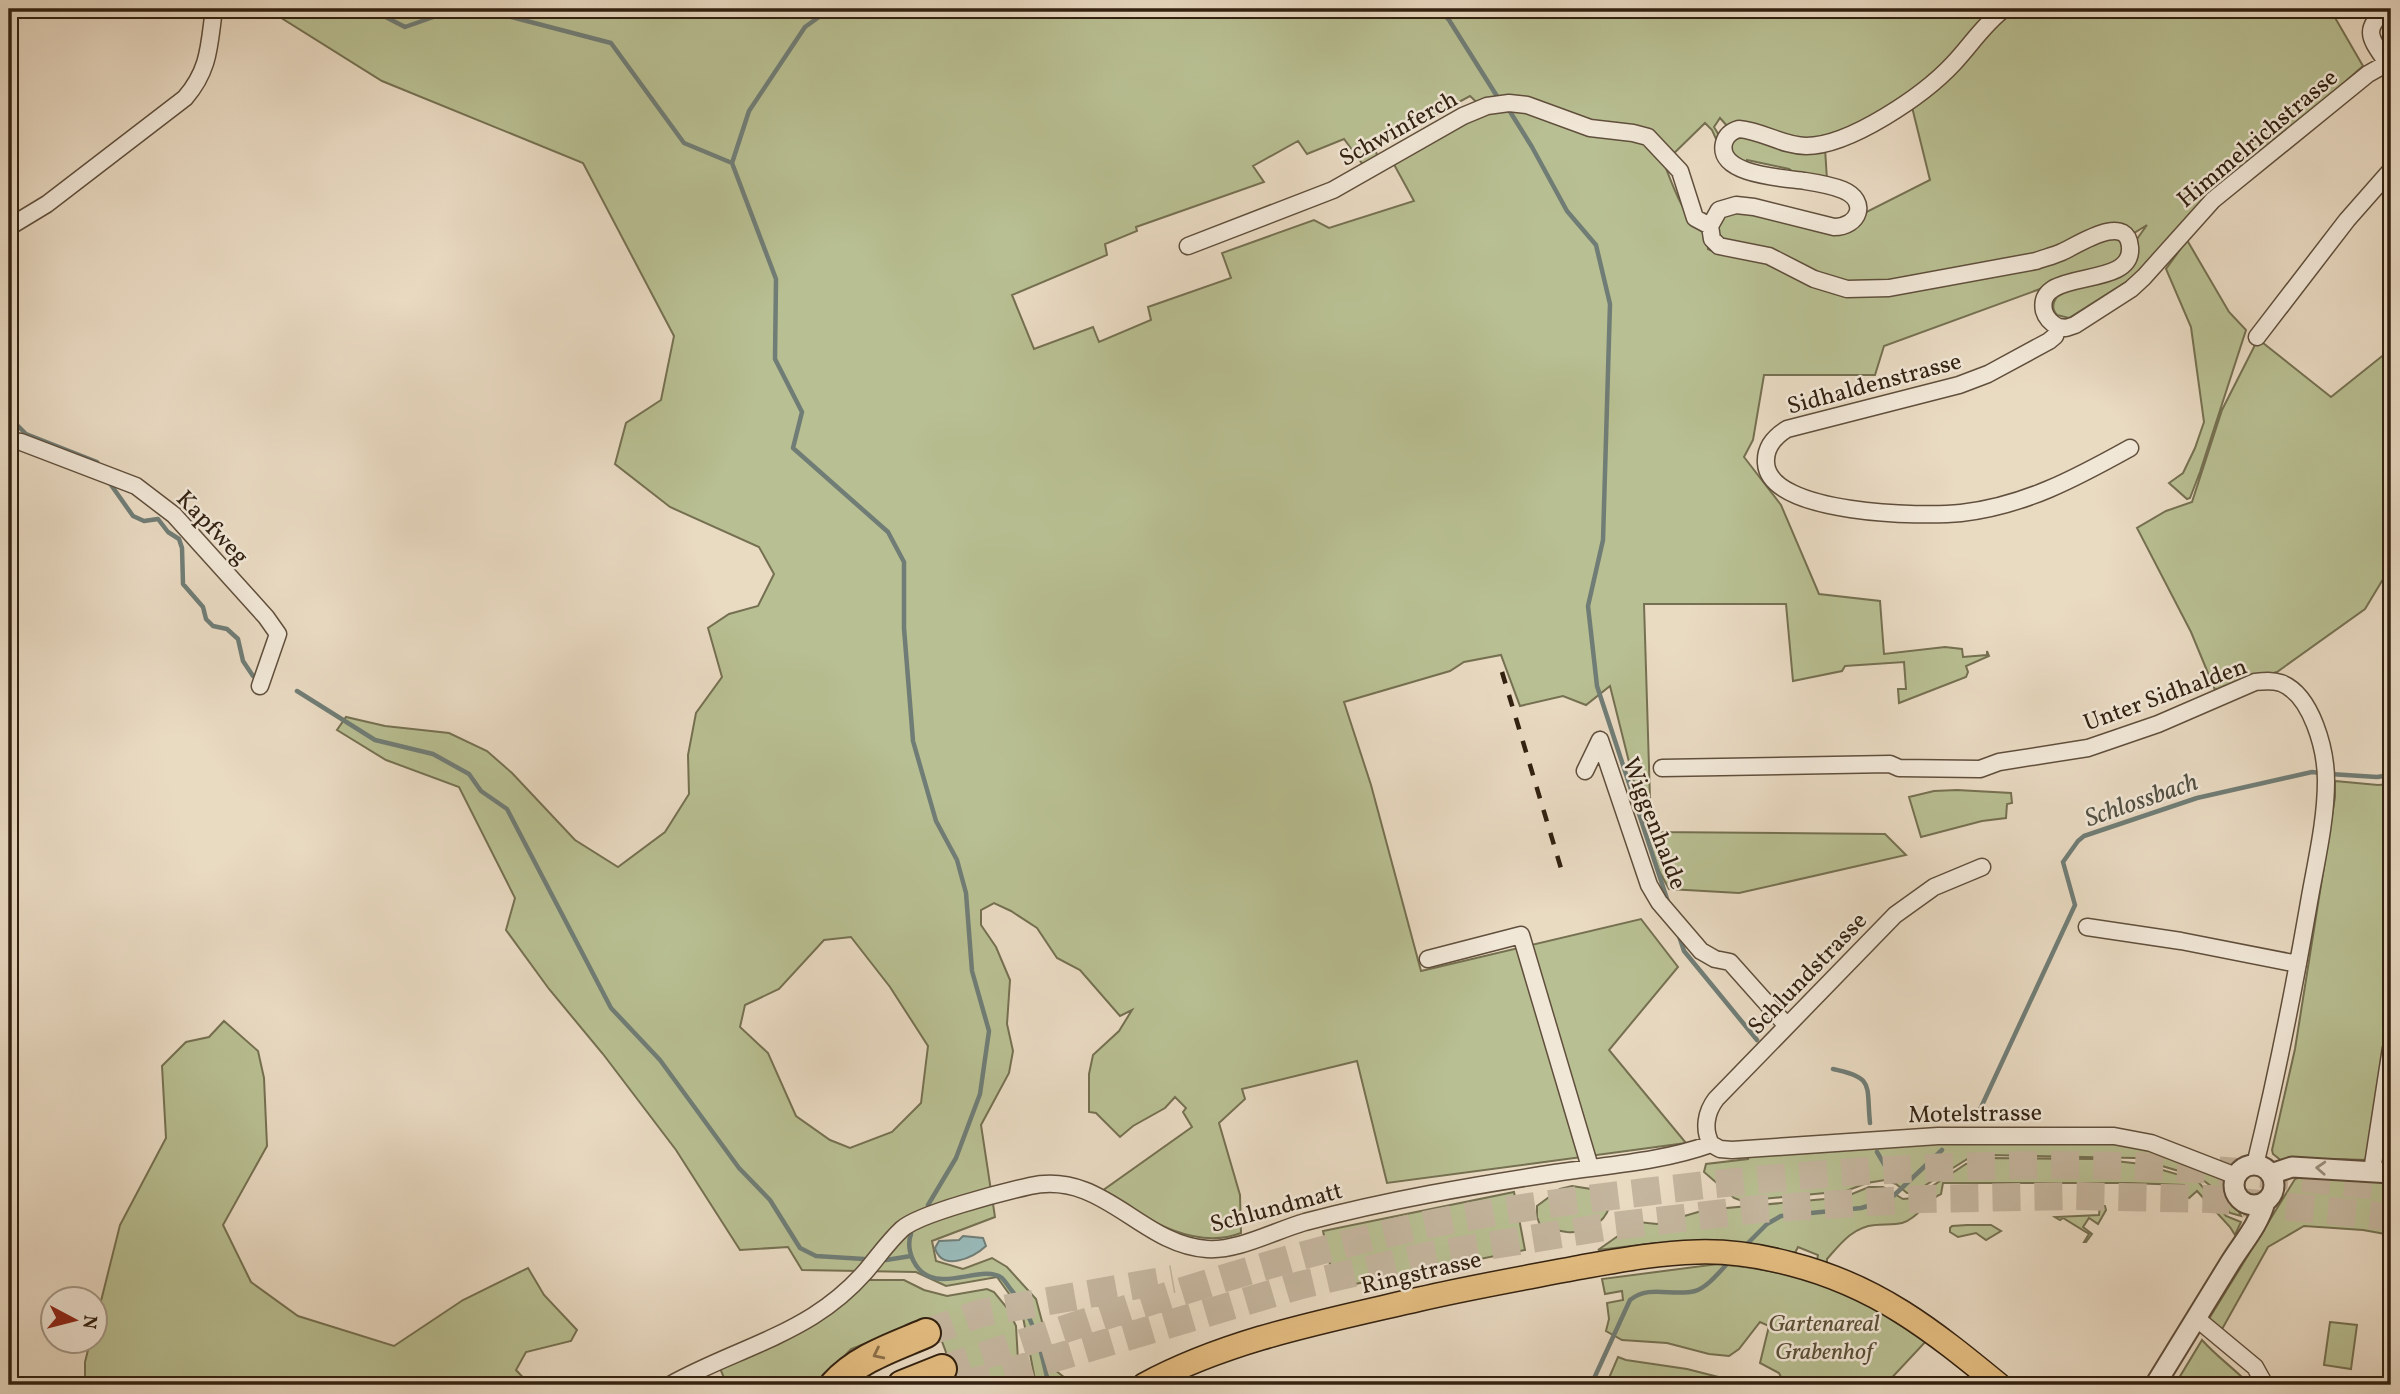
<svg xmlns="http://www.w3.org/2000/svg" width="2400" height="1394" viewBox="0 0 2400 1394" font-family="Vollkorn,serif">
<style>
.green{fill:#b8bf92;stroke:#757051;stroke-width:2;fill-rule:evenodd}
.water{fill:#99baba;stroke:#707d76;stroke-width:2}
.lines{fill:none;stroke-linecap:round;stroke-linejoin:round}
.stream{stroke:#707d76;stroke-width:4.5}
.motorway-tunnel{stroke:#c4b59e;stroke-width:28;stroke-dasharray:28 14;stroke-linecap:butt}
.minor-casing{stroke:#604f3c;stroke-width:19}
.tertiary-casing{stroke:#604f3c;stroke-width:23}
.primary-casing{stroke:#322110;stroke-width:26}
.motorway-casing{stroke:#322110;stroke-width:32}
.minor{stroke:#f1e7d7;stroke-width:16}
.tertiary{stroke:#f1e7d7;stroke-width:19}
.primary{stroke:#e4bd81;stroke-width:23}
.motorway{stroke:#e4bd81;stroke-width:28}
.rail{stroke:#322110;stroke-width:4.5;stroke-dasharray:12 12;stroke-linecap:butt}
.oneway{stroke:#9b8e7d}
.oneway2{stroke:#8b6f48}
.labels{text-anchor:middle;stroke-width:5;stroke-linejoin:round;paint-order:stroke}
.street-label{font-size:24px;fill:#322110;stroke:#f1e7d7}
.park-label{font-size:24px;font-style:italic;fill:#5a5037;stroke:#f1e7d7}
.water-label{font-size:26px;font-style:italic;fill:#514f43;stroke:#f1e7d7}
</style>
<rect width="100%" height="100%" fill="#e9dac2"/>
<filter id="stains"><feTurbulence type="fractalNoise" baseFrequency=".00286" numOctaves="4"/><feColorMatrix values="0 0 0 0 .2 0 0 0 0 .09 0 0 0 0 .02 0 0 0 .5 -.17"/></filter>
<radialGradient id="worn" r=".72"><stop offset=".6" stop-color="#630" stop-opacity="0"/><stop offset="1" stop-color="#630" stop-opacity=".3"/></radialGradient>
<path class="green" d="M267 9H1419L1426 13 1427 9H1998L1938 74 1866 122 1812 140 1728 127 1720 118 1714 127 1720 137 1717 141 1712 130 1705 123 1664 163C1672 184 1686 224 1707 235L1708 249 1716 253 1759 257 1861 296 2108 236 2121 241 2125 254 2115 265 2051 280 2040 289 1884 346 1875 375H1764L1753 440 1744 457 1781 505 1819 594 1880 601 1884 654 1945 647 1962 649 1963 657 1987 655V651L1989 656 1966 666 1968 672 1966 677 1899 703 1898 689H1906L1904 662 1845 666 1842 671 1793 681 1786 604H1644L1651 832 1885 834 1906 855 1739 893 1669 889 1654 862 1610 686 1586 705 1563 696 1520 706 1501 655 1464 662 1450 671 1344 702 1371 785 1421 971 1641 919 1678 967 1609 1050 1686 1143 1387 1183 1357 1061 1242 1089 1245 1099 1219 1123 1240 1195 1241 1233C1193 1252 1142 1216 1102 1191L1192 1127 1183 1112 1186 1108 1175 1097 1165 1108 1133 1126 1120 1137 1096 1113 1089 1112V1074L1093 1055 1119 1031 1132 1010 1120 1016 1080 970 1057 958 1037 928 1011 911 994 903 981 910V925L996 947 1010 980 1007 1024 1013 1051 1009 1073 981 1125 995 1217 932 1241 936 1261 963 1269 992 1258 1007 1267 1036 1299 1055 1370 1074 1385H1036L1022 1312 997 1277 946 1286 916 1272 802 1270 788 1247 740 1250 676 1150 603 1054 549 989 506 930 515 898 459 787 386 760 337 730 346 717 385 726 449 733 487 751 512 773 575 840 618 867 665 832 689 794 688 755 696 713 722 677 708 628 729 614 758 606 774 574 759 547 670 507 615 464 626 423 661 400 674 336 583 163 382 81ZM1470 96 1487 112 1391 159 1414 201 1329 228 1314 220 1222 253 1231 278 1148 307 1151 320 1099 342 1093 327 1034 349 1012 295 1107 255 1105 244 1137 231 1136 227 1264 182 1253 166 1298 141 1307 154 1344 139 1364 166 1378 160 1375 147ZM851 937 890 987 928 1046 921 1103 892 1132 850 1148 830 1140 796 1116 768 1053 740 1027 745 1005 779 989 824 940Z
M2010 9H2330L2363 66 2178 228 2140 273 2069 318 2057 315C2052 309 2052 304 2057 297L2137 248V239L2147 225 2134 233 2126 229 2057 249 1918 277 1853 285 1722 239 1718 234V219L1733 208 1829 231 1930 180 1911 103Z
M1740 134 1790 147 1825 148 1827 180 1797 175 1789 169 1747 160 1746 165 1762 170C1747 173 1727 159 1730 141Z
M2187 240 2229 312 2246 330 2200 472 2190 498 2187 499 2169 483 2183 473 2195 448 2204 422 2191 327 2166 269Z
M2258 339 2331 397 2391 349V566L2365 609 2277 672 2215 690 2191 632 2137 528 2166 511 2192 502 2222 410Z
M2335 781 2378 785 2391 784V1025L2368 1160 2331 1159 2283 1162 2273 1154 2272 1150 2295 1049 2335 797Z
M1957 790 2011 793 2012 803 2007 804 2006 818 1982 821 1921 837 1909 797 1934 791Z
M224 1021 258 1051 264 1078 267 1146 223 1225 251 1282 298 1316 394 1346 463 1300 528 1268 544 1295 577 1330 571 1341 526 1352 516 1370 530 1385H85V1362L90 1342H94L95 1325 120 1225 166 1138 162 1066 186 1042 209 1037Z
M1935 1144H2127L2158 1152 2219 1177 2227 1186 2241 1216 2230 1213 2212 1187 2199 1177 2135 1158 1989 1155 1969 1158 1913 1193H1907L1896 1184 1885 1180 1867 1183 1846 1191 1742 1201 1734 1198 1704 1172 1706 1164 1748 1159 1749 1156Z
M1988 1158 2097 1159 2142 1164 2197 1180 2226 1216 2241 1222 2235 1235 2230 1227 2197 1191 2189 1198 2184 1196V1185L2129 1183H1943L1941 1194C1927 1200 1917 1219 1902 1223 1894 1225 1883 1224 1875 1225 1853 1227 1841 1243 1827 1259V1263L1817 1260 1818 1255 1798 1247 1795 1253 1759 1245 1721 1241V1242L1656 1243 1598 1250 1638 1222 1657 1224 1705 1210 1825 1199 1852 1194 1869 1187H1883L1903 1199 1914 1198 1966 1164Z
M2306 1175 2333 1179 2391 1183V1235L2363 1230 2304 1226 2268 1247 2221 1331 2210 1321V1317L2295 1179Z
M1572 1186 1604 1191 1609 1194C1614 1218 1590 1234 1567 1232 1558 1231 1549 1228 1540 1225L1537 1217V1206L1560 1189Z
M1514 1192 1525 1250 1335 1288 1323 1231Z
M2100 1205 2105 1206 2106 1210 2098 1224 2089 1218 2083 1227 2092 1234 2086 1242H2084L2089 1234 2063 1218 2060 1220 2055 1217 2099 1215Z
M1967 1225H1991L2001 1231 1986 1240 1976 1233 1958 1237 1950 1232V1228L1952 1226Z
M1718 1264C1764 1268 1811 1278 1853 1296 1879 1308 1904 1325 1928 1339L1885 1385H1785L1779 1373 1760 1363 1769 1326 1760 1322 1739 1349 1729 1356 1709 1354 1667 1343 1622 1340 1606 1331 1609 1319 1607 1303 1623 1300 1622 1291 1605 1294 1602 1279Z
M865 1280H904L924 1290 947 1296 987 1289 994 1292 1008 1309 1016 1326 1018 1360 1033 1385H958L933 1317 851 1349 823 1379 809 1385H727L719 1366Z
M2330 1322 2357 1325 2351 1369 2324 1365Z
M2202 1340C2217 1357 2235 1369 2250 1385H2181L2179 1378Z
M1618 1357 1626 1360 1687 1369 1750 1385 1753 1378 1772 1385H1606Z"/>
<path class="water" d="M963 1236 983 1238 986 1246C973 1258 942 1272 935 1248L939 1241 959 1240Z"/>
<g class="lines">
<path class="stream" d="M316 9 321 12 372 10 405 27 456 9
M481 9 611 43 684 143 732 163 776 279 775 359 802 412 793 448 888 532 904 562V628L913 741 936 821 957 860 966 893 972 971 989 1031 980 1094 956 1158 928 1205
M1439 9 1449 20 1500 101
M2349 9 2354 15
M1509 110 1532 147 1567 211 1596 245 1610 304 1603 540 1588 606 1597 686 1669 905
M732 163 749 111 805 27 830 9
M9 417 26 434 97 462
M109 482 133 516 144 521 158 519 168 532 179 539 182 548 183 584 203 607 206 619 213 626 227 629 238 639 243 661 253 676
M297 691 375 740 433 754 469 774 481 791 507 809 611 1008 660 1060 739 1168 770 1200 800 1248 816 1256 864 1259
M2330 774 2377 777 2391 775
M1678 933 1684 951 1757 1040
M1833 1069C1875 1078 1866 1084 1870 1123
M1977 1116 2075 905 2063 862 2078 841 2084 836 2197 798 2312 772 2321 773
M1877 1152 1887 1169 1908 1181
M911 1234C908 1242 909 1251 913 1260 932 1300 980 1262 1002 1278 1006 1282 1008 1286 1012 1291 1036 1320 1040 1349 1049 1385
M1745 1246 1767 1224 1781 1216 1861 1208 1889 1200 1942 1150
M886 1260 911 1256
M1591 1385 1630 1300C1650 1284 1672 1297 1695 1291 1708 1287 1719 1272 1729 1262"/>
<path class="motorway-tunnel" d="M926 1333 981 1313 1173 1279
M942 1369C1102 1318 1260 1261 1425 1225 1497 1210 1571 1201 1645 1192 1833 1169 2025 1158 2214 1170 2273 1174 2332 1182 2391 1187
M964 1385 1301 1285 1431 1255 1605 1227 1759 1209 1922 1199 2075 1196 2211 1199 2391 1217"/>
<g class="minor-casing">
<path id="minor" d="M2004 9C1983 25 1971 45 1953 64 1924 95 1850 146 1806 146 1783 146 1763 131 1739 129 1732 131 1726 135 1724 143 1716 176 1787 178 1805 181 1818 183 1831 185 1843 190 1869 201 1859 227 1834 227L1754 207 1736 205 1719 210 1710 226 1712 239 1719 246 1769 256 1814 279 1847 289 1889 288 2036 261C2044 258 2053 256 2062 252 2076 246 2127 211 2130 247 2134 291 2035 266 2044 311 2046 318 2051 323 2058 327
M2387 63C2371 39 2361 30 2387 9
M9 227 47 204 185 98C210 69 209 45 214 9
M1188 246 1333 190 1463 116 1487 106 1509 103 1527 105 1590 128 1633 133 1648 137 1680 171 1695 218 1710 226
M2058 327 2055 336 2049 341 1988 374 1959 385 1787 429C1774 437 1765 448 1766 463 1769 515 1924 517 1961 513 2024 506 2076 478 2130 448
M2058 327 2066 328 2075 325 2131 289 2144 277 2213 200 2368 74 2391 61
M2257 337 2347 220 2391 170
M9 441 21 442 136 486 174 515 266 617 278 634 260 686
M1600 740 1649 885 1659 902 1701 951 1715 959 1730 962 1787 1026
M1662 768 1890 764 1899 768 1980 769 1999 762 2088 748 2158 724 2255 682C2264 681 2272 680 2281 683 2312 695 2326 750 2326 781 2326 823 2315 866 2308 908 2293 994 2276 1079 2255 1165
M1585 771 1600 740
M2087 927 2181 941 2298 964
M1428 959 1521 935 1590 1167
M1711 1144 1720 1149 1732 1150 1938 1136H2114L2151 1143 2236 1176
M1711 1144C1703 1129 1706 1112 1716 1099L1895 915 1934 887 1982 867
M2372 1171 2391 1048
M2196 1318 2255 1367 2265 1385
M670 1385C716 1359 768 1344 813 1316 832 1304 850 1289 865 1272 877 1258 888 1242 902 1229 920 1213 1004 1192 1030 1186 1103 1170 1141 1245 1207 1249 1238 1251 1274 1231 1305 1222 1388 1200 1470 1186 1555 1173 1607 1165 1661 1162 1711 1144"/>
</g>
<g class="tertiary-casing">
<path id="tertiary" d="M2234 1185a20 20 0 1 1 40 0a20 20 0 1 1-40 0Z
M2271 1174 2292 1167 2391 1173
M2155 1385C2180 1345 2205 1304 2230 1263 2243 1242 2258 1226 2265 1202"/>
</g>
<g class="primary-casing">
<path id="primary" d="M1144 1385C1229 1339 1326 1321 1420 1299 1472 1287 1524 1278 1576 1268 1616 1261 1656 1253 1697 1252 1728 1251 1761 1256 1791 1264 1877 1286 1932 1330 1999 1385"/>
</g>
<g class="motorway-casing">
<path id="motorway" d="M834 1385C858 1358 894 1347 926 1333
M902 1385 942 1369"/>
</g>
<use href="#minor" class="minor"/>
<use href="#tertiary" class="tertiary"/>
<use href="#primary" class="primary"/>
<use href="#motorway" class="motorway"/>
<path class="rail" d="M1502 672 1563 875"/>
</g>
<defs><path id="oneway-chevron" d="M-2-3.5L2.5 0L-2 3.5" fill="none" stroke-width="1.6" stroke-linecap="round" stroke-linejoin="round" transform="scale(1.75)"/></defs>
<use class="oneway" href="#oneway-chevron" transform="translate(2321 1168) rotate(-177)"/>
<use class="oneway2" href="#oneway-chevron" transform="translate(878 1354) rotate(154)"/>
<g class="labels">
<g class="street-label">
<text transform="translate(1398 128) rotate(-29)" y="8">Schwinferch</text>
<text transform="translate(2257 138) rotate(-40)" y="8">Himmelrichstrasse</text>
<text transform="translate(1874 383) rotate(-15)" y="8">Sidhaldenstrasse</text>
<text transform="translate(213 527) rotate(46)" y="8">Kapfweg</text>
<text transform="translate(2165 694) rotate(-20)" y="8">Unter Sidhalden</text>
<text transform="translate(1655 823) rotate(69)" y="8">Wiggenhalde</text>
<text transform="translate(1807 973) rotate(-46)" y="8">Schlundstrasse</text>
<text transform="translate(1975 1113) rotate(-1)" y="8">Motelstrasse</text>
<text transform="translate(1276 1207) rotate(-15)" y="8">Schlundmatt</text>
<text transform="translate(1421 1272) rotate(-13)" y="8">Ringstrasse</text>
</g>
<g class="park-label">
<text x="1824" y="1331">Gartenareal<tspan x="1824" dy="28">Grabenhof</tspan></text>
</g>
<g class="water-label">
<text transform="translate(2141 799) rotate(-19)" y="9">Schlossbach</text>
</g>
</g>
<rect width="2400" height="1394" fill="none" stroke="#e9dac2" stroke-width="35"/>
<rect x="10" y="10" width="2379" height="1373" fill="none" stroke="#322110" stroke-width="3.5"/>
<rect x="18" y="18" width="2365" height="1359" fill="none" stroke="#322110" stroke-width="2"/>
<g transform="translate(74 1320) rotate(97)"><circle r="33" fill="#f1e7d7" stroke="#a59887" stroke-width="2"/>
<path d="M0-5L12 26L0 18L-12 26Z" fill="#8f2418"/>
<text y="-10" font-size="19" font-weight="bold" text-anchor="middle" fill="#322110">N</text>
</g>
<rect width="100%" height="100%" filter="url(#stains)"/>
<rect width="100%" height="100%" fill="url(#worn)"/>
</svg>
